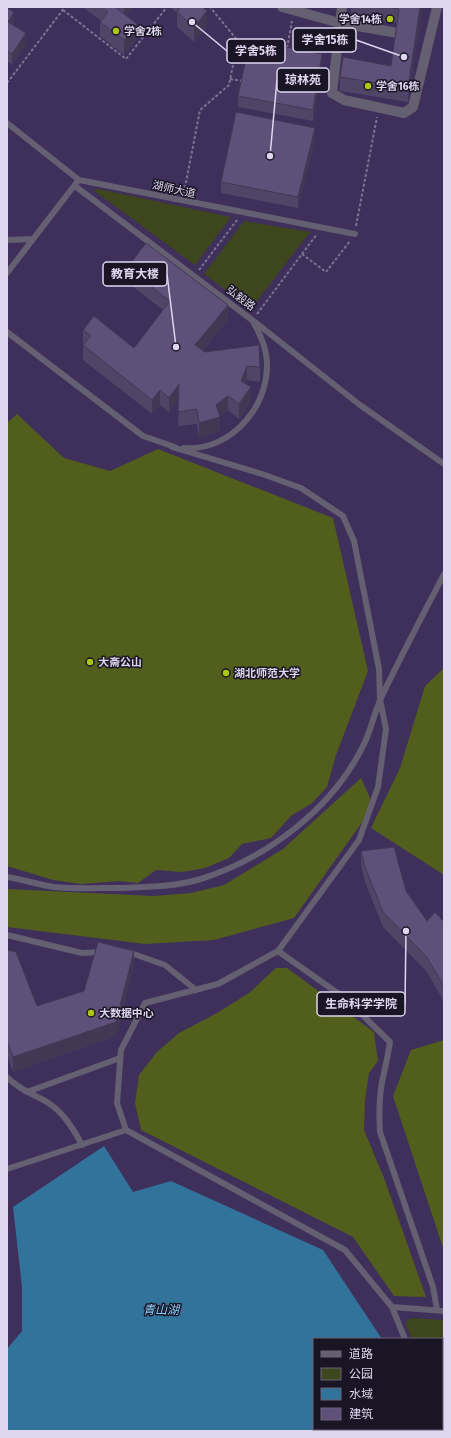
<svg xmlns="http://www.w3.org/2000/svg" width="451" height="1438" viewBox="0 0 451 1438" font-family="'Fira Sans Condensed','Noto Sans SC',sans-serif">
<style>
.built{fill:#3f2f5b;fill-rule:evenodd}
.green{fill:#3d461d}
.forest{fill:#525e1b}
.water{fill:#32739c}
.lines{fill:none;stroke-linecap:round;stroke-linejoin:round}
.path{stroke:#7d7291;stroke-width:2;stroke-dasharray:3 2;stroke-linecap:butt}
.service{stroke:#645f71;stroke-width:6}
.minor{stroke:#645f71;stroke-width:10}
.wall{fill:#514567}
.shaded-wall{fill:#423854}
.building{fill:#5e5078;stroke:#423854}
.poi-dot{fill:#abc615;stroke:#1a1525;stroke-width:1.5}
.labels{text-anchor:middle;stroke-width:3;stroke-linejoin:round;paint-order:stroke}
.poi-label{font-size:11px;font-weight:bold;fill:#ded7ef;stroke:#1a1525;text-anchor:start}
.street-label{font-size:11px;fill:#ded7ef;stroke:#1a1525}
.water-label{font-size:12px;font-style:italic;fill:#88cefe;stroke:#1a1525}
.leader{fill:none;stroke:#ded7ef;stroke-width:1.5}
.callout-dot{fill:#ded7ef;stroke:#1a1525;stroke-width:1.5}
.callout{fill:#1a1525;stroke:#ded7ef;stroke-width:1.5}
.callout-label{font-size:12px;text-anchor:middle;font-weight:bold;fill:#ded7ef}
</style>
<rect width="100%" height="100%" fill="#35284c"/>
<path class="built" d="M7 7H444V1431H7ZM314 1339H442V1429H314Z"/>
<path class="green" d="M98 189 231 217 195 265 93 190Z
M244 221 310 232 251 309 204 274Z
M410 1318 444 1320V1337L442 1340 412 1339 405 1323Z"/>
<path class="forest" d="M17 414 64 458 110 471 158 449 333 518 368 671 336 755 327 787 311 804 292 815 271 838 242 844 229 858 205 868 182 872 156 870 138 883 119 881 81 884 53 880 7 866V423Z
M444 668V875L371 828 400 768 425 686Z
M361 778 370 798 368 814 294 918 214 940 145 944 7 927V889L153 896 191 893 224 885 283 849Z
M276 968H287L374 1032 378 1061 369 1073 365 1101 364 1130 384 1178 426 1297 394 1296 353 1237 141 1130 135 1103 139 1075 157 1052 179 1033 217 1013 249 993Z
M444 1040V1251L393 1096 411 1050Z"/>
<path class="water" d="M104 1146 133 1192 171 1181 323 1250 382 1339H314V1429H442V1380L444 1378V1431H7V1349L22 1331V1287L13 1207Z"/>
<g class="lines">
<path class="path" d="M63 10 126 59 167 7
M287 48 292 21
M230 79 243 81
M7 83 65 7
M184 193 200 110 229 85 238 41 210 7
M356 226 377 117
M302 254 326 272 350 241
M199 270 237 220
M257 314 317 234
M387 1431 388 1429"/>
<path class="service" d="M7 123 79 180 355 234
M75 186 252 320C258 330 264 342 266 354 274 401 233 452 184 448
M7 240 33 239
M7 273 77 182
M255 322 360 405 444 464
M7 332 143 436 175 447
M172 447 262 474 301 488 343 516 354 541 379 669 380 699 386 729 378 787 359 840 278 951 218 984 145 1003 121 1050 117 1103 126 1130 345 1250 392 1307 444 1311
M7 877C23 879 38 885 54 887 75 889 97 888 118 888 146 887 174 887 201 879 267 858 332 809 363 746 371 731 374 713 381 698 401 656 423 615 444 574
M7 935 82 953 103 952
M278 951 346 999 390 1042C388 1056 385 1068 382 1082 379 1098 379 1115 380 1132L433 1287 437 1310
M128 952 165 965 196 990
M7 1077C18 1089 33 1094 47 1102 63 1112 73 1128 82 1145
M27 1092 120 1058
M7 1169 126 1130
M392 1307 405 1339
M442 1349 444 1346"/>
<path class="minor" d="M282 7 340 23 398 33
M342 7 332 93 344 100 404 113 413 107 437 7"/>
</g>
<path class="wall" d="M83 7H134L127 16 137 38 124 55 100 36V22L101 21Z
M170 7H202L207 26 194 42 177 27V13Z
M351 7H422L408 102 340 91V77L391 66 397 23 351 15Z
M7 8 14 23 12 25 26 44 12 65 7 61Z
M322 64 313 121 238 107V96Z
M315 139 298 208 221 193V182Z
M127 268 228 320 203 350 205 352 260 367V382L247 380 245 383 251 402 239 419 228 410 220 416V431L199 438 197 424 178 426 179 399 169 412 160 405 152 414 83 360V330L134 348 163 310 127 282Z
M361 851 406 891 427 921 444 922V1005L441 996 426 971 383 927 365 882 361 866Z
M7 950 37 1006 84 991 134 965 116 1036 13 1072 7 1055Z"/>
<path class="shaded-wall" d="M124 7H134L124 19Z
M420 7H422L408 102V88Z
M207 11V26L194 42V27Z
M14 12V23L8 32V22Z
M137 24V38L124 55V40Z
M26 33V44L12 65V54Z
M322 54V64L313 121V110Z
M315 128V139L298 208V197Z
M228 305V320L195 359V345Z
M247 366V380L241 395V381Z
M179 384V399L169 412V398Z
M251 387V402L239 419V404Z
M160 390V405L152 414V400Z
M228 396V410L219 417H220V431L199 438V423L216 405Z
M134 951V965L116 1036 13 1072V1057Z"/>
<path class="building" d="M102 7H115L137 24 124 40 100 22 108 12Z
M181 7H202L207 11 194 27 177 12Z
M388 7H420L408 88 340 77 343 57 391 66 399 9Z
M7 8 14 12 8 22 26 33 12 54 7 51Z
M250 40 322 54 313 110 238 96Z
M236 112 315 128 298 197 221 182Z
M146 243 228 305 195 345 205 352 259 345 260 367 247 366 241 381 251 387 239 404 228 396 216 405 220 417 199 423 197 409 178 412 179 384 169 398 160 390 152 400 83 345 91 336 83 330 94 316 134 348 170 301 127 268Z
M394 847 406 891 427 921 435 912 444 922V990L441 981 426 956 383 912 365 867 361 851Z
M98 942 134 951 116 1022 13 1057 7 1041V950L16 952 37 1006 84 991Z"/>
<g class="poi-dot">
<circle cx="390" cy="19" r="4"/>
<circle cx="116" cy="31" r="4"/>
<circle cx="368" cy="86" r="4"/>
<circle cx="90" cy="662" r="4"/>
<circle cx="226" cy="673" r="4"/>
<circle cx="91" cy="1013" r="4"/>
</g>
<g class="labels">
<g class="poi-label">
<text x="382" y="23" text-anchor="end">学舍14栋</text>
<text x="124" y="35">学舍2栋</text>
<text x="376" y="90">学舍16栋</text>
<text x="98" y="666">大斋公山</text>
<text x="234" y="677">湖北师范大学</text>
<text x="99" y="1017">大数据中心</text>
</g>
<g class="street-label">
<text transform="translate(174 189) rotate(12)" y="4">湖师大道</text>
<text transform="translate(241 298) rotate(37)" y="4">弘毅路</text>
</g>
<g class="water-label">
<text x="161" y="1314">青山湖</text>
</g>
</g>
<path class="leader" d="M404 57L356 40M192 22L227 51M270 156L277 80M176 347L167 274M406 931L405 1004"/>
<g class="callout-dot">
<circle cx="404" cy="57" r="4"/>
<circle cx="192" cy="22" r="4"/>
<circle cx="270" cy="156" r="4"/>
<circle cx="176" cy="347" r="4"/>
<circle cx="406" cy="931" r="4"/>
</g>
<g class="callout">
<rect x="293" y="28" width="63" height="24" rx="4"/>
<rect x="227" y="39" width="58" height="24" rx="4"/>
<rect x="277" y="68" width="52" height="24" rx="4"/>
<rect x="103" y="262" width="64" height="24" rx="4"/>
<rect x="317" y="992" width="88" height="24" rx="4"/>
</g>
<g class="callout-label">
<text x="325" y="44">学舍15栋</text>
<text x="256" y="55">学舍5栋</text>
<text x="303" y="84">琼林苑</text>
<text x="135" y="278">教育大楼</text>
<text x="361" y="1008">生命科学学院</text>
</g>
<rect width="451" height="1438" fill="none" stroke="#ded7ef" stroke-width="16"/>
<rect x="313" y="1338" width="130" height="92" fill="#1a1525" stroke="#686376"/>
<rect x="321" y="1351" width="20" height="6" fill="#645f71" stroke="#686376"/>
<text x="349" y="1358" font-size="12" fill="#ded7ef">道路</text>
<rect x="321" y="1368" width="20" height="12" fill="#3d461d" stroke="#686376"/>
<text x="349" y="1378" font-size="12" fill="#ded7ef">公园</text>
<rect x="321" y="1388" width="20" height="12" fill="#32739c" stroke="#686376"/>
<text x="349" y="1398" font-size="12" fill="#ded7ef">水域</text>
<rect x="321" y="1408" width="20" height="12" fill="#5e5078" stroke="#686376"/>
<text x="349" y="1418" font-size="12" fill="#ded7ef">建筑</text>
</svg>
